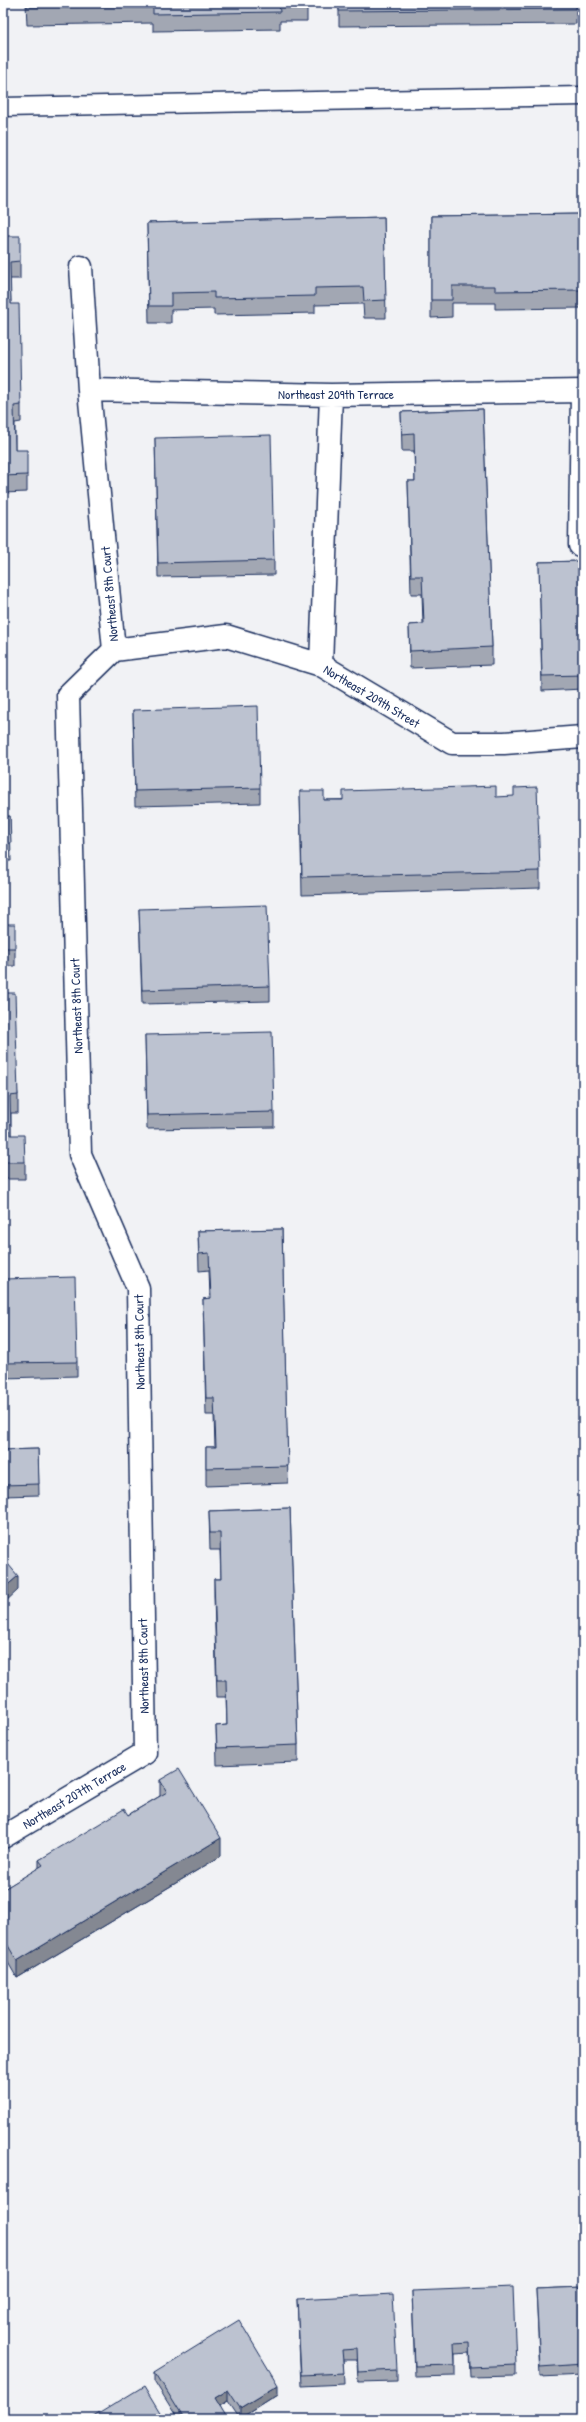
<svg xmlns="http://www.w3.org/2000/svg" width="586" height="2422" viewBox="0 0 586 2422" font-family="'Patrick Hand',sans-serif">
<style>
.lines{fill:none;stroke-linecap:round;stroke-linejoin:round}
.service-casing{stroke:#1b2f5e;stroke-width:21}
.minor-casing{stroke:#1b2f5e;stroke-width:25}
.service{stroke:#fff;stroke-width:18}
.minor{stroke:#fff;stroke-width:22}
.wall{fill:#a2a7b3;stroke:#1b2f5e}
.shaded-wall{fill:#848892;stroke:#1b2f5e}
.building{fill:#bcc2d0;stroke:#1b2f5e}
.labels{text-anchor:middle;stroke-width:3;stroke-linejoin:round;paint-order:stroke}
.street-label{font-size:13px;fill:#1b2f5e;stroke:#fff}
</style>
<rect width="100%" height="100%" fill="#f1f2f5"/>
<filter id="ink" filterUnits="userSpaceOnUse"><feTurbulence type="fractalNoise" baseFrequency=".025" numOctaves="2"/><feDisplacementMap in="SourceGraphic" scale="8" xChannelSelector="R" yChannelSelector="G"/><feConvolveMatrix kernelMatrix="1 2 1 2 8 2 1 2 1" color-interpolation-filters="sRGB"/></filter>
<g filter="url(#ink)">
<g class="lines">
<g class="service-casing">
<path id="service" d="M3 107 583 96"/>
</g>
<g class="minor-casing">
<path id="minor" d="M89 390 331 395 583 391
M580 545 582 391
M114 650 226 636 321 665 452 743H504L583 737
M321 665 331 395
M3 1837 145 1753 138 1288 80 1154 68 695 114 650 89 390 81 267"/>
</g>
<use href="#service" class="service"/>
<use href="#minor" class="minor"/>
</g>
<path class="wall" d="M26 3H307V21H280V29L153 31V23L27 25Z
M339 3H576V24L339 26Z
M583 214V308L495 309V303H452V317L431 318V216Z
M384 217 386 318H364L363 304 315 305V313L214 315V309L171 310V323H149L147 223Z
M3 236 20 261V279H10L11 304 21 405V422L15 423V450L27 475V492L3 493Z
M483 409 492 647V665L410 668 409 625 423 624 422 594H411L408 481H415L414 451H402L401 412Z
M155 438 274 560V575L158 577Z
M583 561V689L542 691 539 562Z
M133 710 260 788V803L135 806Z
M3 722 4 771V788H3Z
M582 784H583V841L582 801Z
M300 791 324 800 496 797 540 871V888L302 895Z
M10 816 11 861H3V817Z
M139 909 270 986V1001L142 1004Z
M3 924 15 948V966H4L5 993 18 1095V1113H11V1135L25 1162V1179H3Z
M145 1035 274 1112V1127L147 1129Z
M282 1229 288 1483 206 1486V1447H215L214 1415H206L203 1299 210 1298 209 1270 199 1271 198 1231Z
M3 1279 77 1362V1376L3 1378Z
M38 1449 39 1495 3 1496V1450Z
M290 1508 298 1745V1762L217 1765 216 1726 227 1725 226 1697H217L214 1596V1579H221L220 1550H210L209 1511Z
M160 1780 221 1856 17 1978 3 1954V1887L4 1889 39 1868V1860L128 1815 160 1796Z
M583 2287V2375L540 2377 536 2289Z
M412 2291 516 2365V2376L470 2377 469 2353 455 2354V2376L415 2377Z
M297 2299 397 2370V2381L358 2382 357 2360H343L344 2384 301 2386Z
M155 2372 278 2395 240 2419 228 2401 220 2406 226 2419H178L155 2382Z"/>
<path class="shaded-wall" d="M18 1576V1590L3 1604V1589Z
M221 1838V1856L17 1978V1961Z
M278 2385V2395L240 2419V2408Z
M228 2390V2401L215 2408V2398Z"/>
<path class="building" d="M27 3H307L279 4 280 12 153 14V6L27 7Z
M339 3H576V9L339 11Z
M583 214V290L495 291V286H452V300H431V216Z
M384 217 386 300 364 301 363 287 315 288V296L214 298V292L171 293V306H149L147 223Z
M3 236H20V261L10 262 11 304H19L21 405 14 406 15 450H27V475L3 476Z
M483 409 492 647 410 651 409 625 424 624 422 576H411L408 481H415L414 433 402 434 401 412Z
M271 435 274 560 158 563 155 438Z
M583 561V675L542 676 539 562Z
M258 706 260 788 135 791 133 710Z
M3 722 4 771H3Z
M582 784H583V824Z
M496 786V797L514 796V788L537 787 540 871 302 877 300 791H324V800H343V791Z
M10 816 11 843 3 844V817Z
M267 905 270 986 142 990 139 909Z
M3 924H15V948H4L5 993H15L18 1095 10 1096 11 1135H24L25 1162H3Z
M272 1032 274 1112 147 1115 145 1035Z
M282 1229 288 1466 206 1468V1447H216L214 1398H206L203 1299 211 1298 209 1253 199 1254 198 1231Z
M75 1277 77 1362 3 1363V1279Z
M38 1449 39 1484 3 1485V1450Z
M290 1508 298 1745 217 1748 216 1726 227 1725 226 1680H217L214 1579H221L220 1533H210L209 1511Z
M3 1558 18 1576 3 1589Z
M179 1769 221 1838 17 1961 3 1937V1887L4 1889 43 1865 39 1860 124 1809 128 1815 167 1792 160 1780Z
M513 2287 516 2365 470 2367 469 2342 454 2343 455 2365 415 2366 412 2291Z
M583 2287V2364L540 2367 536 2289Z
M393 2294 397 2370 358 2372 357 2349 342 2350 344 2373 301 2375 297 2299Z
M239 2320 278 2385 240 2408 228 2390 215 2398 226 2416 222 2419H184L155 2372Z
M144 2386 164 2419H90Z"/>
</g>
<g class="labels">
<g class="street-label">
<text x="336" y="399">Northeast 209th Terrace</text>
<text transform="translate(109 594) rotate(-95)" y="5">Northeast 8th Court</text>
<text transform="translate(372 696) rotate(31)" y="5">Northeast 209th Street</text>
<text transform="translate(76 1006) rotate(-92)" y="5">Northeast 8th Court</text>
<text transform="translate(139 1342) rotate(-91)" y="5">Northeast 8th Court</text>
<text transform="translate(143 1666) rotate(-91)" y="5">Northeast 8th Court</text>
<text transform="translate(74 1795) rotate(-31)" y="5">Northeast 207th Terrace</text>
</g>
</g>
<rect width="586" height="2422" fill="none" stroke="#fff" stroke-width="16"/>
<rect x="8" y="8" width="570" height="2406" fill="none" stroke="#1b2f5e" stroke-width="1.5" filter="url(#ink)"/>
</svg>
